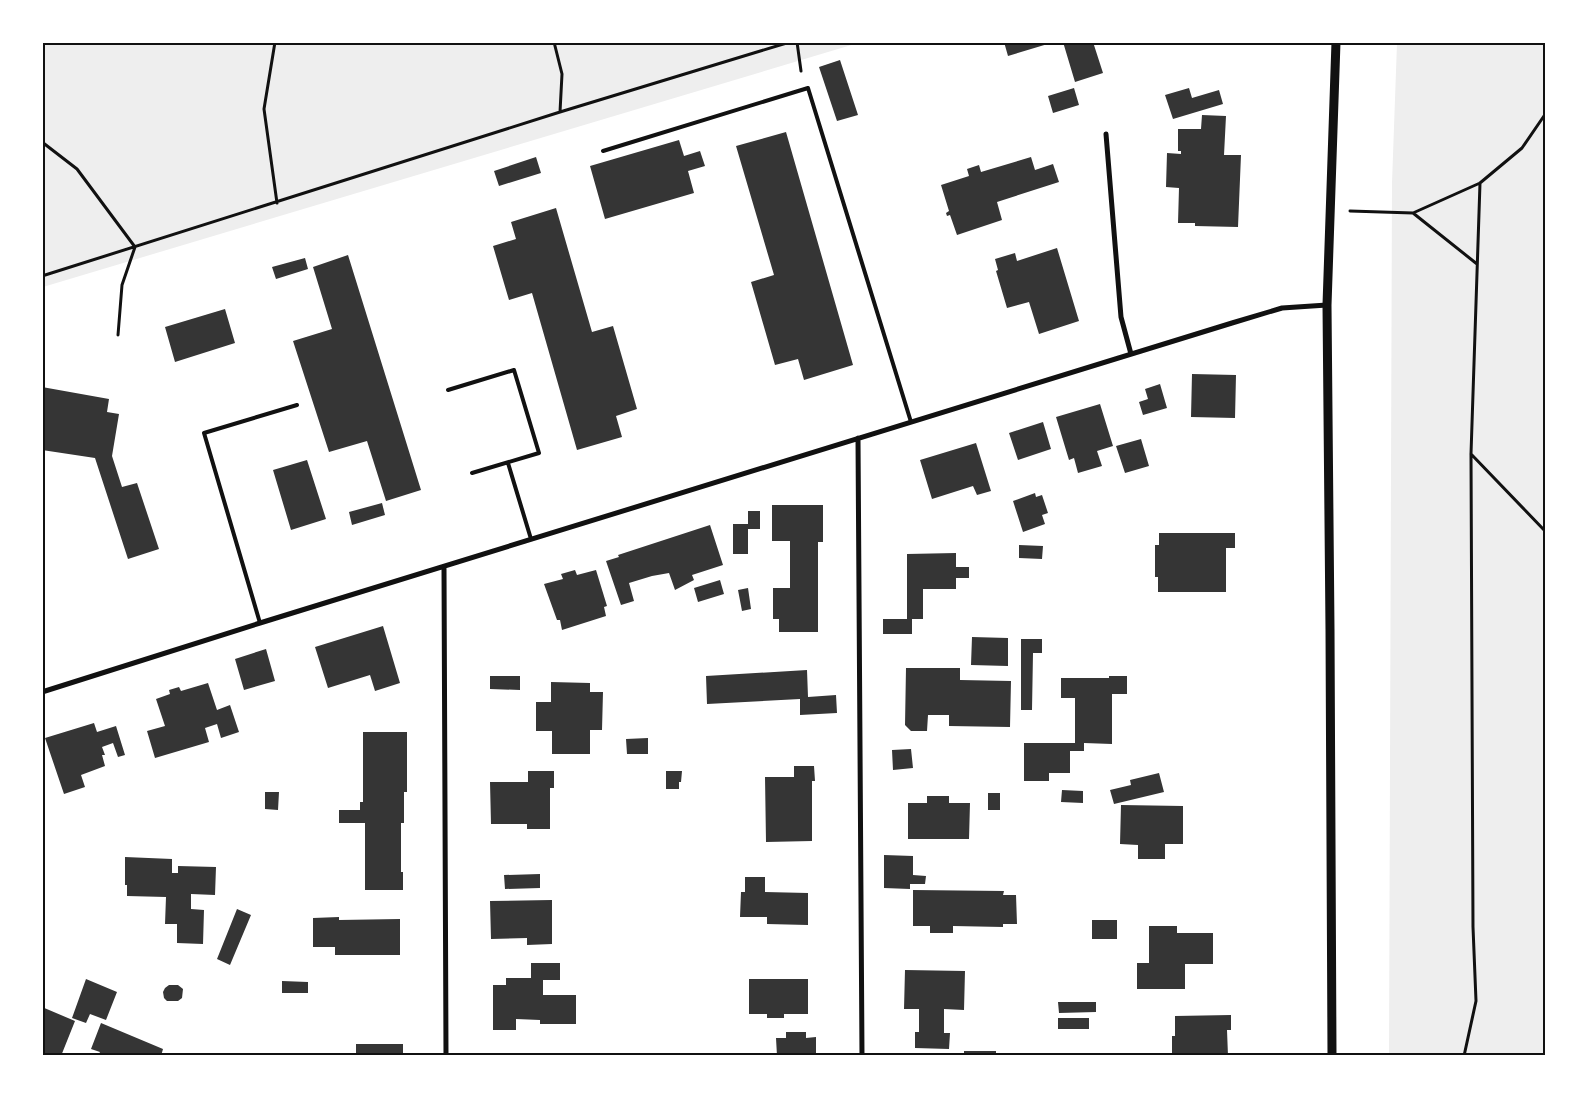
<svg xmlns="http://www.w3.org/2000/svg" width="1588" height="1098" viewBox="0 0 1588 1098" font-family="Spectral,serif">
<style>
.green{fill:#eee}
.building{fill:#353535}
.lines{fill:none;stroke-linecap:round;stroke-linejoin:round}
.path{stroke:#111;stroke-width:3}
.service{stroke:#111;stroke-width:4}
.minor{stroke:#111;stroke-width:5}
.tertiary{stroke:#111;stroke-width:9}
.neatline{fill:none;stroke:#111;stroke-width:2}
</style>
<rect width="100%" height="100%" fill="#fff"/>
<path class="green" d="M43 43H858L43 287Z
M1397 43H1545V1055L1389 1056 1392 183Z"/>
<path class="building" d="M1004 42H1051V43L1008 56Z
M1063 42H1093L1103 73 1075 82Z
M840 60 858 115 837 121 819 67Z
M1074 88 1079 105 1053 113 1048 96Z
M1189 88 1192 98 1219 90 1223 104 1173 119 1165 95Z
M1202 115 1226 116 1224 155H1241L1238 227 1195 226V223H1178L1179 188 1166 187 1167 153 1181 154V151H1178V129H1201Z
M786 132 853 365 804 380 798 359 775 365 751 282 774 275 736 146Z
M679 140 684 156 700 151 705 166 688 171 694 193 605 219 590 166Z
M536 157 541 173 499 186 494 171Z
M1031 157 1035 170 1053 164 1059 182 997 202 1002 220 957 235 950 215 947 216 946 213 949 211 941 185 969 176 967 169 979 165 981 172Z
M556 208 592 332 613 326 637 409 616 416 622 437 577 450 532 293 509 300 493 246 516 239 511 222Z
M1057 248 1079 321 1039 334 1029 302 1007 308 996 271 998 270 995 259 1015 253 1017 261Z
M348 255 421 490 386 501 367 441 329 452 293 341 332 329 313 267Z
M305 258 308 269 276 279 272 267Z
M225 309 235 343 175 362 165 327Z
M1192 374 1236 375 1235 418 1191 417Z
M1160 384 1167 408 1143 415 1139 402 1148 399 1145 389Z
M42 387 109 399 107 412 119 414 112 456 122 487 137 483 159 549 128 559 95 458 42 450Z
M1100 404 1113 446 1097 451 1102 466 1078 473 1074 458 1069 460 1056 417Z
M1043 422 1051 449 1018 460 1009 433Z
M1141 439 1149 466 1125 473 1116 446Z
M976 443 991 491 977 495 973 486 932 499 920 460Z
M307 460 326 519 291 530 273 470Z
M1035 493 1036 497 1042 495 1048 513 1042 515 1045 524 1023 532 1013 501Z
M382 503 385 515 352 525 349 512Z
M772 505H823V542H818V632H779V619H773V588H790V541H772Z
M748 511H760V529H748V554H733V524H748Z
M710 525 723 565 692 575 694 580 675 590 669 573 652 576 629 583 634 601 621 605 606 561 619 557 618 555Z
M1159 533H1235V548H1226V592H1158V577H1155V545H1159Z
M1019 545 1043 546 1042 559 1019 558Z
M956 553V567H969V578H956V589H923V619H912V634H883V619H907V554Z
M575 570 577 575 596 570 607 606 604 607 606 616 562 630 560 620H557L544 584 563 579 561 574Z
M720 580 724 594 698 602 694 588Z
M748 588 751 609 742 611 738 590Z
M383 626 400 683 375 691 370 675 328 688 315 647Z
M972 637 1008 638V666L971 665Z
M1021 639H1042V653H1033L1032 710H1021Z
M266 649 275 681 244 690 235 659Z
M906 668H960V680L1011 681 1010 727 949 726V715H928L927 731H911L905 725Z
M807 670 808 697 836 695 837 713 800 715V699L707 704 706 676Z
M490 676H520V690L490 689Z
M1109 676H1127V694H1112V744L1084 743V751H1070V773H1049V781H1024V743H1075V698H1061V678H1109Z
M551 682 590 683V692H603L602 730H590V754H552V731H536V702H551Z
M208 683 217 710 230 705 239 732 221 738 217 724 205 728 209 742 155 758 147 731 165 726 156 699 170 694 169 690 179 687 181 691Z
M94 723 97 732 116 726 125 755 118 757 113 743 102 747 105 755H102L105 766 81 775 85 787 64 794 45 738Z
M363 732H407V792H404V823H401V872H403V890H365V823H339V810H360V802H363Z
M648 738V754H627L626 739Z
M911 749 913 768 893 770 892 750Z
M794 766H814L815 781H812V841L766 842 765 777H794Z
M528 771H554V788H550V829H527V824H491L490 782H528Z
M666 771H682L681 782H679V789H666Z
M1159 773 1164 792 1114 804 1110 790 1131 785 1130 780Z
M1062 790 1083 791V803L1061 802Z
M265 792H279L278 810 265 809Z
M988 793H1000V810H988Z
M927 796H949V803H970L969 839H908V803H927Z
M1121 805 1183 806V844H1165V859H1138V845L1120 844Z
M884 855 913 856V875L926 876 925 884H910V889L884 888Z
M125 857 172 859V873H178V866L216 867 215 895 191 894V909L204 910 203 944 177 943V924H165L166 897 127 896V885H125Z
M540 874V888L505 889 504 875Z
M745 877H765V892L808 893V925L767 924V917H740L741 892H745Z
M913 890 1004 891 1003 895H1016L1017 924H1003V927L953 926V933H930V926H913Z
M552 900V944L527 945V938L491 939 490 901Z
M237 909 251 915 230 965 217 959Z
M339 917V920L400 919V955H335V947H313V918Z
M1092 920H1117V939H1092Z
M1149 926H1177V933H1213V964H1185V989H1137V963H1149Z
M531 963H560V980H543V995H576V1024H540V1020L516 1019V1030H493V985H506V978H531Z
M905 970 965 971 964 1010 944 1009V1033H950L949 1049 915 1048V1032H919V1009H904Z
M86 979 117 992 106 1020 90 1014 86 1023 72 1018Z
M749 979H808V1014H784V1018H767V1014H749Z
M282 981 308 982V993H282Z
M169 985H178L183 989 182 998 178 1001H167L164 998 163 992 165 988Z
M1058 1002H1096V1012L1059 1013Z
M42 1007 75 1021 61 1056H52L42 1052Z
M1231 1015V1030H1227L1228 1056H1172V1036H1175V1016Z
M1058 1018H1089V1029H1058Z
M101 1023 163 1049 161 1056H98L100 1052 91 1049Z
M786 1032H806V1038L816 1037V1056H777L776 1038H786Z
M356 1044H403V1056H356Z
M964 1051H996V1053H1007V1056H964Z"/>
<g class="lines">
<path class="path" d="M275 42 264 109 277 203
M554 42 562 74 560 112
M797 42 801 71
M42 142 77 169 135 247 122 285 118 335
M1350 211 1413 213 1480 183 1522 148 1546 113
M1413 213 1477 264
M42 276 560 112 790 42
M1471 454 1546 532
M1464 1056 1476 1001 1473 927 1471 454 1480 183"/>
<path class="service" d="M603 151 808 88 911 422
M448 390 514 370 539 453 472 473
M508 463 531 539
M260 623 204 433 297 405"/>
<path class="minor" d="M1106 134 1121 317 1131 354
M858 438 862 1056
M444 567 446 1056
M42 692 260 623 1232 323 1282 308 1327 305"/>
<path class="tertiary" d="M1332 1056 1330 629 1327 305 1336 42"/>
</g>
<rect width="1588" height="1098" fill="none" stroke="#ffffff" stroke-width="88"/>
<rect x="44" y="44" width="1500" height="1010" class="neatline"/>
</svg>
